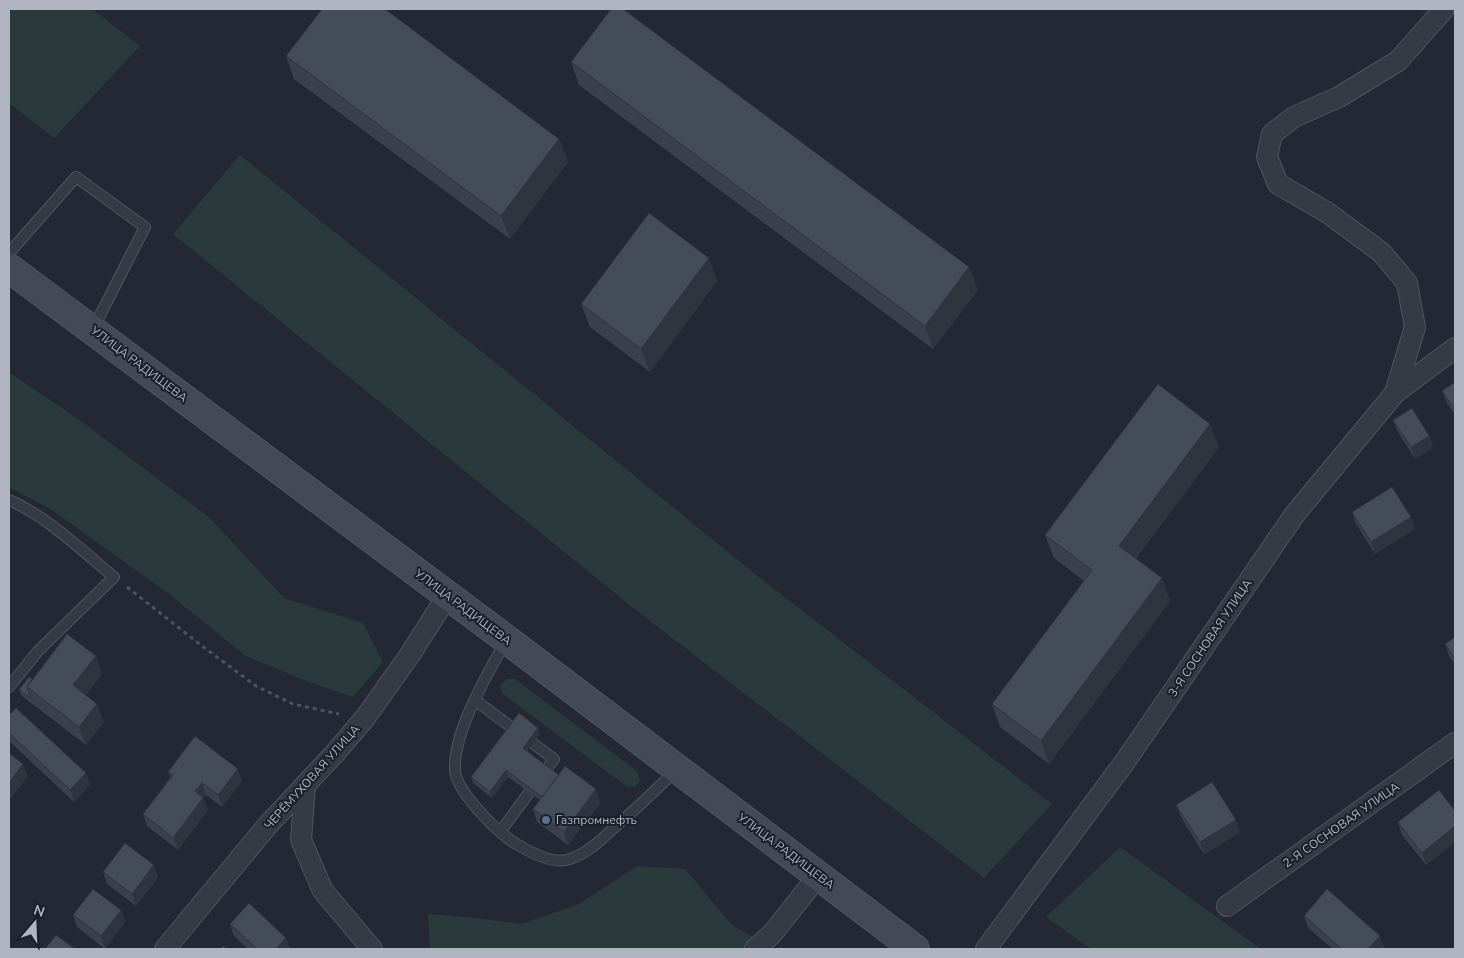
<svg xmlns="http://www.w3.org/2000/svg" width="1464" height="958" viewBox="0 0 1464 958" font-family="'Nunito Sans',sans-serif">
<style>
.green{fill:#2a393b}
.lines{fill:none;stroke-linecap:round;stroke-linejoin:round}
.lane-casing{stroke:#505560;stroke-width:12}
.street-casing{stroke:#505560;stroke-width:22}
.secondary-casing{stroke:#505560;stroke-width:30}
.path{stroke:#48565a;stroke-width:3;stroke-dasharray:4 4;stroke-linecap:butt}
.lane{stroke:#363a45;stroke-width:10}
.street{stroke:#363a45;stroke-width:20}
.secondary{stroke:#444958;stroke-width:28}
.wall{fill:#3a404d}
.shaded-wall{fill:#30343e}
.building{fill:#444b59;stroke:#30343e}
.service-dot{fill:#5c6f8a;stroke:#1b1f2a;stroke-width:2}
.labels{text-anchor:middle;stroke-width:4;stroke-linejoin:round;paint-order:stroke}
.street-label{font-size:12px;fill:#b0b5c2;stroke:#1b1f2a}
.poi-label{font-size:12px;fill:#b0b5c2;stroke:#1b1f2a;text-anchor:start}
</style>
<rect width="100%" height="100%" fill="#232834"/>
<path class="green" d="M9 9H92L140 46 54 138 9 103Z
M240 155 760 578 1052 804 984 878 632 607 173 234Z
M9 372 85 424 210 518 284 598 363 623 383 662 353 697 306 681 246 656 169 594 52 510 9 487Z
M506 679H515L637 771 640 780 635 787 626 786 503 694 500 686Z
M1120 847 1261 949H1091L1046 917Z
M637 866 685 869 732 925 774 949H430L428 914 466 917 521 924 579 904Z"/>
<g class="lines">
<g class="lane-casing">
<path id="lane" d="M9 253 76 177 145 227 93 329
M9 500C48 517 81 550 114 577L38 651 9 687
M506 640C488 674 453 731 455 770 456 791 494 828 510 840 524 849 553 866 570 859 588 853 602 839 616 826 637 808 657 789 677 769
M475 700 554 759 500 832"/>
</g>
<g class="street-casing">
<path id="street" d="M1395 393 1415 327 1407 283 1381 252 1328 213 1278 184 1267 157 1272 134 1294 117 1339 97 1398 61 1444 9
M305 785 301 840 323 891 372 949
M1227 906 1455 743
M165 949 267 826 335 753 365 718 409 656 448 595
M755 949 772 934 818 876
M986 949 1124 763 1295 514 1395 393 1455 348"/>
</g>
<g class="secondary-casing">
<path id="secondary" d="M9 268 506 639 915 949"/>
</g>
<path class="path" d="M127 587 202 646 256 686 293 704 339 714"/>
<use href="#lane" class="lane"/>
<use href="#street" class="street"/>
<use href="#secondary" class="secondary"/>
</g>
<path class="wall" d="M286 56 559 139 568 162 510 239 294 79Z
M571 62 969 267 978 290 933 349 579 85Z
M717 281 650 372 590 327 581 304Z
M1455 382V415L1447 403 1442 391Z
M1393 420 1429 436 1433 448 1415 459 1398 432Z
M1219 447 1136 558 1170 601 1049 764 1000 727 992 704 1084 581 1054 558 1045 535Z
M1352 512 1415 529 1375 554 1356 524Z
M1455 637V664L1449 656 1445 644Z
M102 674 86 695 104 722 86 745 22 696 19 690 32 679Z
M9 715 86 773 90 785 74 802 9 741Z
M540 734 527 751 559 775 601 802 568 845 537 822 533 809 540 800 508 777 492 798 473 783 471 777Z
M168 772 242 781 222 807 206 795 203 798 208 810 178 850 147 826 143 814 170 777Z
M1176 805 1240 832 1204 855 1181 817Z
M1455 811V842L1426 865 1402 835 1398 822Z
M103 872 158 877 136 906 107 884Z
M121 910 125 922 105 949 77 927 73 915Z
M1304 916 1384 948 1383 949H1333L1308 928Z
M230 924 286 938 290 949H248L234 936Z"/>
<path class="shaded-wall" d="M559 139 568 162 510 239 501 216Z
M709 258 717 281 650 372 641 349Z
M969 267 978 290 933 349 925 326Z
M1210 424 1219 447 1127 569 1119 546Z
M1429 436 1433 448 1415 459 1411 447Z
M1411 517 1415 529 1375 554 1371 542Z
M1162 578 1170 601 1049 764 1041 741Z
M96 656 102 674 80 703 73 685Z
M97 704 104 722 86 745 79 727Z
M538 728 540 734 525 754 523 748Z
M23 764 28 776 9 801V783Z
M238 769 242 781 222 807 218 795Z
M506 770 508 777 492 798 490 792Z
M86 773 90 785 74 802 70 790Z
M202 783 206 795 199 803 195 791Z
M596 789 601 802 568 845 564 832Z
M203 798 208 810 178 850 173 838Z
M1236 820 1240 832 1204 855 1200 842Z
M1455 826V842L1426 865 1422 853Z
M154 865 158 877 136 906 132 894Z
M121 910 125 922 105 949 101 936Z
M1380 936 1384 948 1383 949H1368Z
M286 938 290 949H276Z"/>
<path class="building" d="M322 9H385L559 139 501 216 286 56Z
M611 9H623L969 267 925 326 571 62Z
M649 213 709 258 641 349 581 304Z
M1455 382V410L1442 391Z
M1158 384 1210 424 1119 546 1162 578 1041 741 992 704 1092 570 1045 535Z
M1412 408 1429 436 1411 447 1393 420Z
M1392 487 1411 517 1371 542 1352 512Z
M67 634 96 656 73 685 97 704 79 727 27 687Z
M1455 637V659L1445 644Z
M29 677 32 679 27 687 31 698 19 690Z
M16 708 86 773 70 790 9 733V715Z
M519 713 538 728 523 748 559 775 542 797 506 770 490 792 471 777Z
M195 736 238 769 218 795 202 783 195 791 203 798 173 838 143 814 173 775 168 772Z
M9 753 23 764 9 783Z
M565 766 596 789 564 832 533 809Z
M1212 782 1236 820 1200 842 1176 805Z
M1439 790 1455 811V826L1422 853 1398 822Z
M125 843 154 865 132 894 103 872Z
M93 889 121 910 101 936 73 915Z
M1327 889 1380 936 1368 949H1342L1304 916Z
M249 903 286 938 276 949H257L230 924Z
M56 935 75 949H45Z
M223 946 227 949H220Z"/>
<circle class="service-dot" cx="546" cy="820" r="5"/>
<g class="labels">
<g class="street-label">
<text transform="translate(139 364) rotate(37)" y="4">УЛИЦА РАДИЩЕВА</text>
<text transform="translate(463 607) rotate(37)" y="4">УЛИЦА РАДИЩЕВА</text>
<text transform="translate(1210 638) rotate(-56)" y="4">3-Я СОСНОВАЯ УЛИЦА</text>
<text transform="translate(312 777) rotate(-48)" y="4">ЧЕРЁМУХОВАЯ УЛИЦА</text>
<text transform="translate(1341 825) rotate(-35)" y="4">2-Я СОСНОВАЯ УЛИЦА</text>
<text transform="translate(786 851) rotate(37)" y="4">УЛИЦА РАДИЩЕВА</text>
</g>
<g class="poi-label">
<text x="556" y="824">Газпромнефть</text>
</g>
</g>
<rect width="1464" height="958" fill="none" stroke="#b0b5c2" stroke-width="20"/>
<g transform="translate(35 923) rotate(19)" stroke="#1b1f2a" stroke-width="4" paint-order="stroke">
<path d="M0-4L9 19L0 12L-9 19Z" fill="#b0b5c2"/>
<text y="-8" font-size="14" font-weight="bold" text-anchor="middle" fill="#b0b5c2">N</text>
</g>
</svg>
